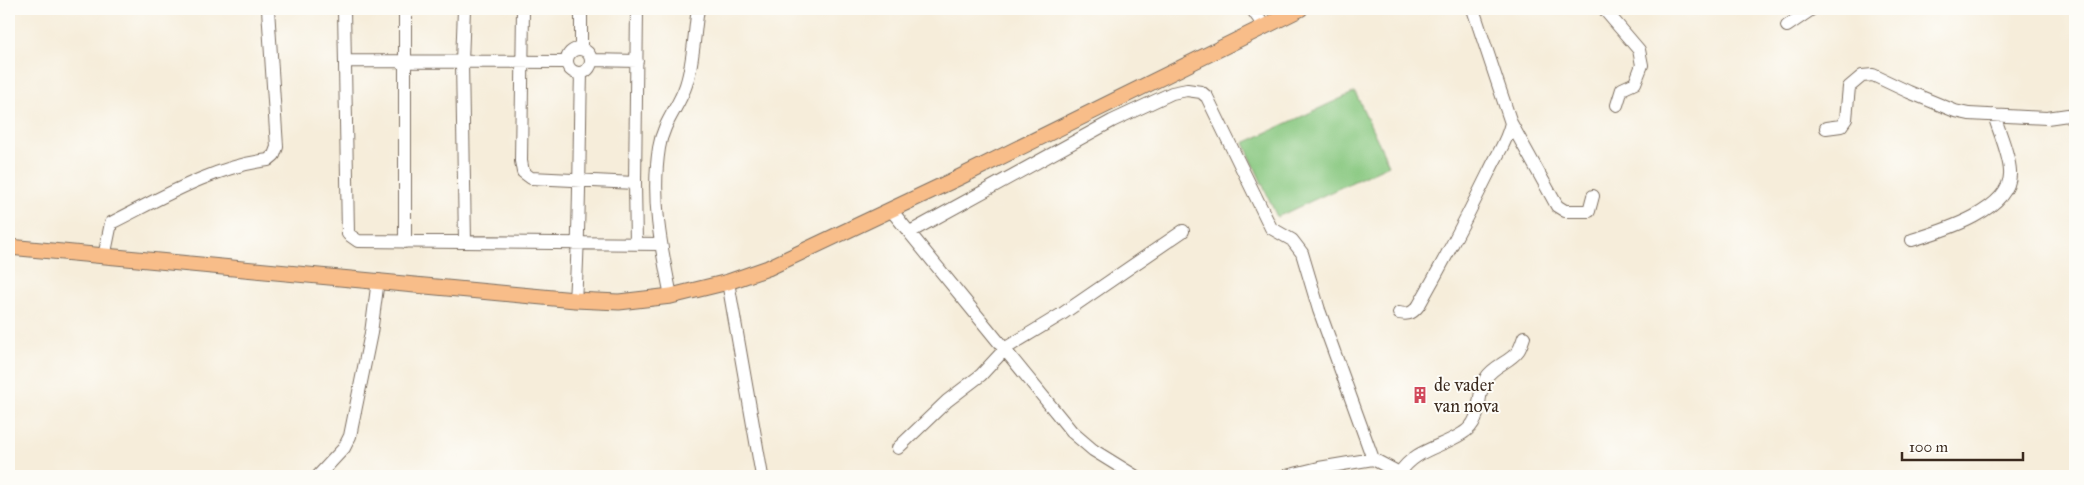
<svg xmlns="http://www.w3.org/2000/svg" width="2084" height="485" viewBox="0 0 2084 485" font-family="'IM FELL Great Primer',serif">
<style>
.green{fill:#87c77f;stroke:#61784e}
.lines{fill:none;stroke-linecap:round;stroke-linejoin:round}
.minor-casing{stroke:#7c6e60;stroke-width:14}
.major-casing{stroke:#7c6e60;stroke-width:17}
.minor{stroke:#fff;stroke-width:12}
.major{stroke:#f8bd89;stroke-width:15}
.labels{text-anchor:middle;stroke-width:4;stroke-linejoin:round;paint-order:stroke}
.poi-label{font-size:18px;fill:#3b2a1e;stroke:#fdfcf7;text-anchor:start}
</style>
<rect width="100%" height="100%" fill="#fdfcf7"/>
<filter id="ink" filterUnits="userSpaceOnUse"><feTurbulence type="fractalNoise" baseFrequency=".02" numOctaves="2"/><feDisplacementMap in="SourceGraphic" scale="10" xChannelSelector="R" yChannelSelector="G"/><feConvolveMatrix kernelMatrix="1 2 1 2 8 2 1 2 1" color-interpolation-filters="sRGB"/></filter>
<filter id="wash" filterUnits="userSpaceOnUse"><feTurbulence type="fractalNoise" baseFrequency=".0096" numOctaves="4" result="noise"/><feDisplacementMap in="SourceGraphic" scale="20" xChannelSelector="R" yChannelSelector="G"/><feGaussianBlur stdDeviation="1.12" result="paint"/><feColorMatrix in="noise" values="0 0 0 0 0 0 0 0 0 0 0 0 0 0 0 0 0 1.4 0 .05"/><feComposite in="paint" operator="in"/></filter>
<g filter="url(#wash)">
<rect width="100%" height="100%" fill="#f6edda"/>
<path class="green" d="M1355 92 1389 165 1277 217 1244 143Z"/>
</g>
<g filter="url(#ink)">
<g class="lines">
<g class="minor-casing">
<path id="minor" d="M344 9 348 234 358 241 661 244
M405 9V242
M464 9 462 62 465 242
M523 9 521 161 523 172 531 178 635 183
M1252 9 1264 26
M1473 9 1511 123 1557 206 1565 211H1589L1593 196
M1604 9 1639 50 1642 65 1635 83 1622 89 1617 105
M1787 26 1812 9
M567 61a12 12 0 1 1 24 0a12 12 0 1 1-24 0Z
M581 49V9
M592 60 637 61
M345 61 567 62
M1826 128 1841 126 1846 119 1849 87 1862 76 1873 75 1909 92 1955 111 1969 114 2047 118 2075 114
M891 210 1072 432 1093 450 1135 476
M910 232 1112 121 1172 93 1187 90 1201 92 1207 97 1271 228 1292 240 1302 253 1319 310 1373 459
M1912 240C1942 231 2013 210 2010 171 2009 153 1999 132 1994 115
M636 244 635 183 637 9
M104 257 111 223C161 198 212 167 268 160L274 155 277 147 268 9
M728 282 762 476
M671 296C661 247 651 199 659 148 663 122 679 107 686 85 694 61 694 33 698 9
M575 300C580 225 579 149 581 74
M1399 313C1409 315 1413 313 1419 305 1444 261 1467 217 1489 172 1497 154 1507 142 1511 123
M898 448 947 401 981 375 1006 348 1062 314 1183 231
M1399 474C1415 449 1440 448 1463 433 1484 420 1475 397 1486 378 1493 366 1510 362 1518 351 1521 347 1522 342 1524 337
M318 476 344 448 350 436 371 333 378 280
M1286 476 1319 468 1373 459 1405 476"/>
</g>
<g class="major-casing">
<path id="major" d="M9 247 575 300 619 302 671 296 728 282 768 268 960 177 1300 9"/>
</g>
<use href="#minor" class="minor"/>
<use href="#major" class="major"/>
</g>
</g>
<defs>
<g id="building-bare" transform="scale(1.35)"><path d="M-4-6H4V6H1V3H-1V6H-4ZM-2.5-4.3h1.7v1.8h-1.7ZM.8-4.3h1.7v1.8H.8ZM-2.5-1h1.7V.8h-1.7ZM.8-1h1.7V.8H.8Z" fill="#d1495b" stroke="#fdfcf7" stroke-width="2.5" paint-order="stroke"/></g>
</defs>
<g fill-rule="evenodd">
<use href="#building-bare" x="1420" y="395"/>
</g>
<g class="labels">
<g class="poi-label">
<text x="1434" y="391">de vader<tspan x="1434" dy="21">van nova</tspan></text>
</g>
</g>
<rect width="2084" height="485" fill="none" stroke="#fdfcf7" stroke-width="30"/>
<path d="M1902 452v8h121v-8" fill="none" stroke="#3b2a1e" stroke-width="2.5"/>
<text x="1909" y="452" font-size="15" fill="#3b2a1e" stroke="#fdfcf7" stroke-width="4" paint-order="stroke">100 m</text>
</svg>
